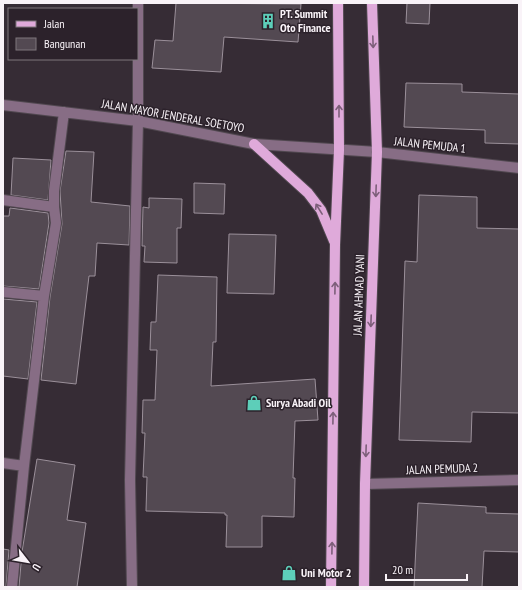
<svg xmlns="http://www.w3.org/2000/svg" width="522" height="590" viewBox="0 0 522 590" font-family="'PT Sans Narrow',sans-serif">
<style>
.building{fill:#534952;stroke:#9b909a}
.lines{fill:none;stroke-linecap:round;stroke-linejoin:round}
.minor-casing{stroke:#514850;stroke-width:12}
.major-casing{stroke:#514850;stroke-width:12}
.minor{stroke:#876d85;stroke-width:10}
.major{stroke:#dfaada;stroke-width:10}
.oneway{stroke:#7d5f7a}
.labels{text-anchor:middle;stroke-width:3;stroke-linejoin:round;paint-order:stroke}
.poi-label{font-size:12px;font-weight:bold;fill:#f9f3f8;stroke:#2c222b;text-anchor:start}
.street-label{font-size:12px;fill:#f9f3f8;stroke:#2c222b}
</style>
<rect width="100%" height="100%" fill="#362c35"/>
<path class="building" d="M176 3 301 4 298 42 224 37 221 72 152 68 155 40 173 41Z
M407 3H430L429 24 406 23Z
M406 83 462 84V92L519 94V144L485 143V130L404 127Z
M66 151 94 152 91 202 130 206 129 245 97 243 95 276H89L76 384 41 380 50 297 62 224 60 191Z
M13 158 51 160 48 200 11 195Z
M194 183 225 184 224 214 194 213Z
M419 195 477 197V228L519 229V413L472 412 471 442 399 440 405 261 417 262Z
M149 198 182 199 181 228H177V263L144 262 145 246H142L143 207 149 208Z
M10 208 48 213 49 223 39 289 3 286V216H9Z
M229 234 276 235 274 294 227 293Z
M158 275 217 277 216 342H213L211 386 315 379 318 420 295 421 293 478H295L294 517 262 516V547H226L227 515H225V513L146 511 147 477H143L145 433H142L143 400H155L157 350H150L151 322H156Z
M3 299 37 302 28 379 3 376Z
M37 459 75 465 67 520 86 523 77 587H19L22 552Z
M418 503 486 507V513L519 514V552L484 551 482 587H414Z
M3 549 9 550 6 587H3Z"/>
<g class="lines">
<g class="minor-casing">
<path id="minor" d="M3 105 138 121 254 144 377 152 519 168
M3 200 54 207V191L64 112
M3 292 44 296
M3 463 24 466 12 587
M24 466 44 296 56 223 54 207
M365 484 519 480
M132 587 130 480 138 121V3"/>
</g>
<g class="major-casing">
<path id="major" d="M254 144 308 193 321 210 334 241
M331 587 335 245 339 150 338 3
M364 587 365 484 377 152 372 3"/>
</g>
<use href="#minor" class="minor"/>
<use href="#major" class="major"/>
</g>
<defs><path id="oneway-shaft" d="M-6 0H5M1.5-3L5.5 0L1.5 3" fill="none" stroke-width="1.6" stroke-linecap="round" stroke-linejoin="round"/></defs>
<g class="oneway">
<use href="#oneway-shaft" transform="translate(373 42) rotate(88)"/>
<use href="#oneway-shaft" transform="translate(339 111) rotate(-90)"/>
<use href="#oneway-shaft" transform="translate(376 191) rotate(92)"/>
<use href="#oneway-shaft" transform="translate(319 209) rotate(-122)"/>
<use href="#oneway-shaft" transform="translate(335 288) rotate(-89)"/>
<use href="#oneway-shaft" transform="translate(371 321) rotate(92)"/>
<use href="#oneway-shaft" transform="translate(333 418) rotate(-89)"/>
<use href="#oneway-shaft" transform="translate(366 451) rotate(92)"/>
<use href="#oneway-shaft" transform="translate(332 548) rotate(-89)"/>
</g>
<defs>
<g id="building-bare" transform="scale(1.2)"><path d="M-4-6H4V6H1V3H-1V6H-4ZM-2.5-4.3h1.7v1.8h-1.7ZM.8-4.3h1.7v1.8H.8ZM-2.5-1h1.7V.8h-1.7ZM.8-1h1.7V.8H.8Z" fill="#5dceb9" stroke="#2c222b" stroke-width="2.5" paint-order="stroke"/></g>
<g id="shop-bare" transform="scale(1.2)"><path d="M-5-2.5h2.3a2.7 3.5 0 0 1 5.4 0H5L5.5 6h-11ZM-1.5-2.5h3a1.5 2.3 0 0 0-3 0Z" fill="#5dceb9" stroke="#2c222b" stroke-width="2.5" paint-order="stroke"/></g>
</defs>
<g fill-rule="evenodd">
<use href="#building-bare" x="268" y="21"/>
<use href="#shop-bare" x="254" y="403"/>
<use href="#shop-bare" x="289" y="573"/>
</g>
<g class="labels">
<g class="poi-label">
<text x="280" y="18">PT. Summit<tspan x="280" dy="14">Oto Finance</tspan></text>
<text x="266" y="407">Surya Abadi Oil</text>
<text x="301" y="577">Uni Motor 2</text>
</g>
<g class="street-label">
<text transform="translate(173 116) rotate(10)" y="4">JALAN MAYOR JENDERAL SOETOYO</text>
<text transform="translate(430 145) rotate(6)" y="4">JALAN PEMUDA 1</text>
<text transform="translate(359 295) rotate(-88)" y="4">JALAN AHMAD YANI</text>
<text transform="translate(442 469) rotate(-2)" y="4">JALAN PEMUDA 2</text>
</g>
</g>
<rect width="522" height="590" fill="none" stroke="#f9f3f8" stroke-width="8"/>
<rect x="8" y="8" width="130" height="52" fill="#2c222b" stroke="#7e767d"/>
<rect x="16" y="21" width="20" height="6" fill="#dfaada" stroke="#7e767d"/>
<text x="44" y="28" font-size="12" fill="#f9f3f8">Jalan</text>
<rect x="16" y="38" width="20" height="12" fill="#534952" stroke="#7e767d"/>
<text x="44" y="48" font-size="12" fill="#f9f3f8">Bangunan</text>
<g transform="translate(28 562) rotate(121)" stroke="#2c222b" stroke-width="3" paint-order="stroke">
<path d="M0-3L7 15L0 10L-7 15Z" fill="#f9f3f8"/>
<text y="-6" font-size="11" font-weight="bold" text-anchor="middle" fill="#f9f3f8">U</text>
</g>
<path d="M386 574v6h81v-6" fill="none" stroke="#f9f3f8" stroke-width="2"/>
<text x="392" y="574" font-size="12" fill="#f9f3f8" stroke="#2c222b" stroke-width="3" paint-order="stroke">20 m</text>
</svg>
